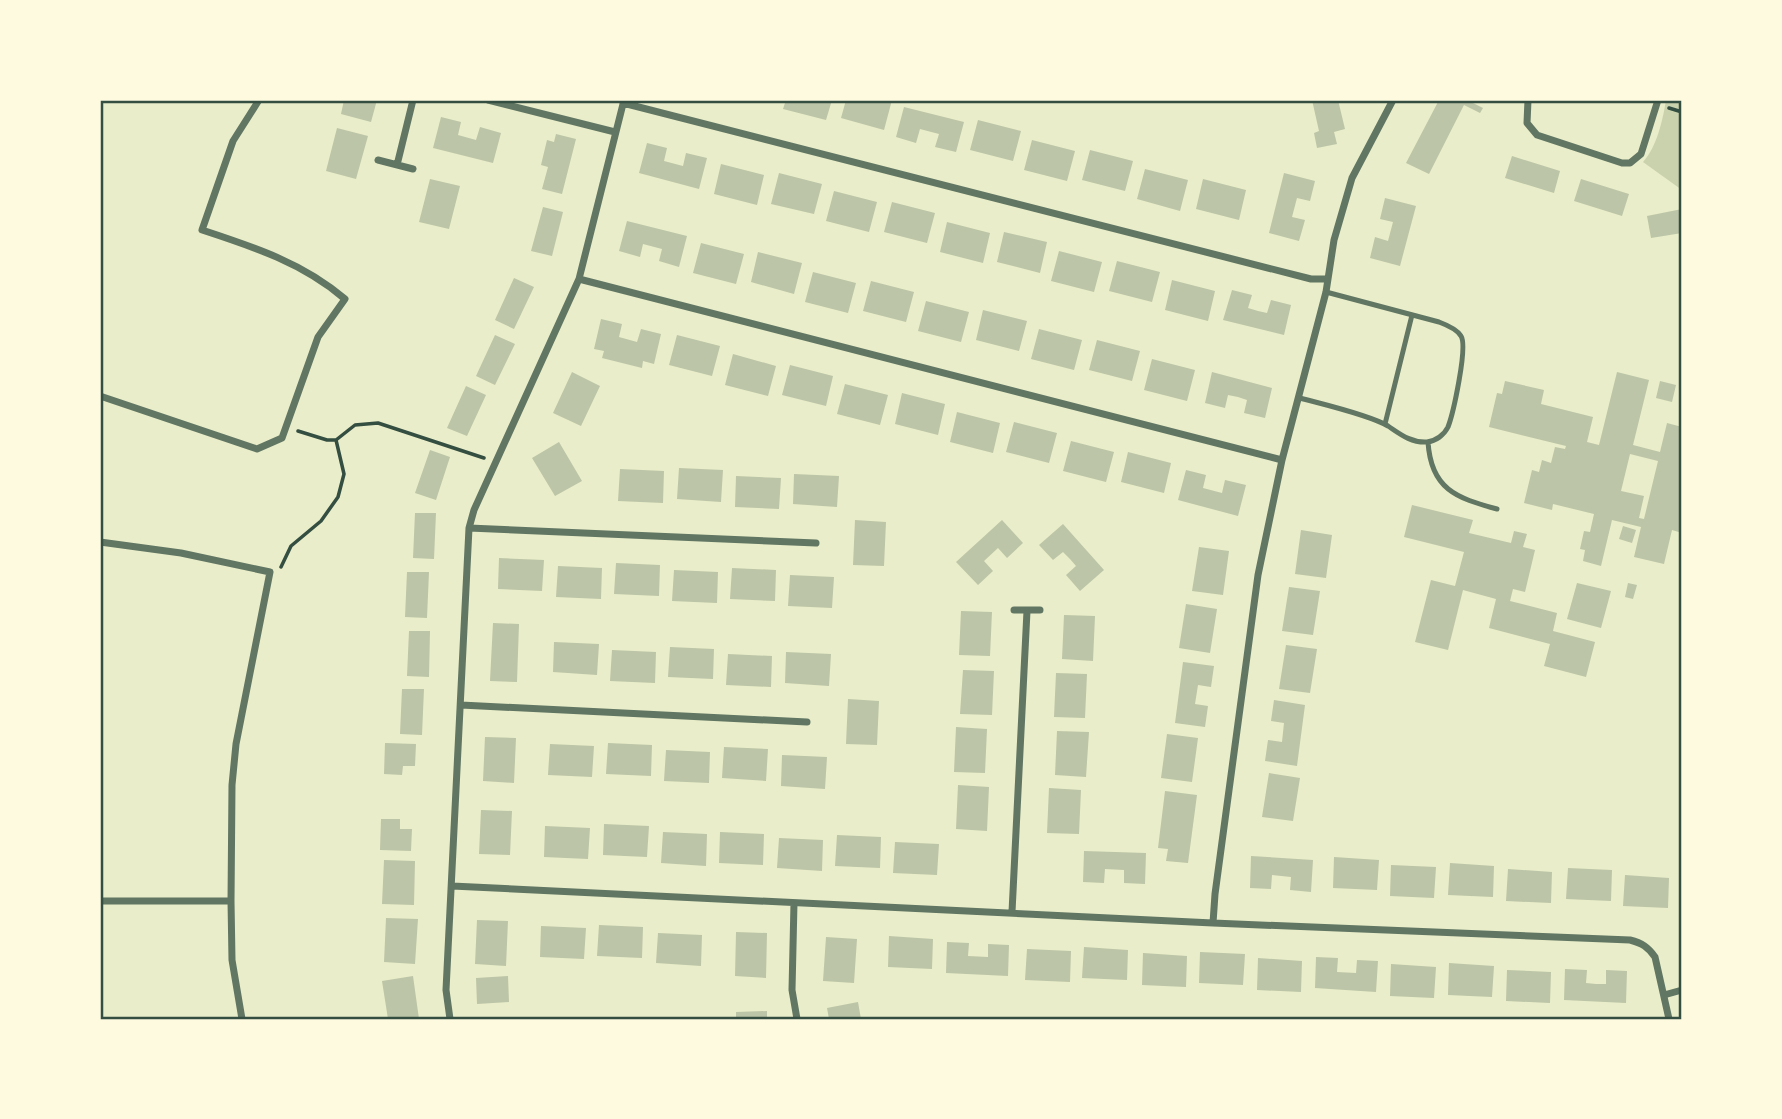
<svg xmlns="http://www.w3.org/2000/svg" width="1782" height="1119" viewBox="0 0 1782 1119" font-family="'Fira Sans Condensed',sans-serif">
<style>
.green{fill:#cad2ad}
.building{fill:#bcc5a7;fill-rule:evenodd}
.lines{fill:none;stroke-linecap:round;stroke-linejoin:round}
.path{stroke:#344e41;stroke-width:3.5}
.service{stroke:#617663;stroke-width:5}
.minor{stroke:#617663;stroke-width:7}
.neatline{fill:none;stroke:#344e41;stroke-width:2.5}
</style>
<rect width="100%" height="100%" fill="#e9edc9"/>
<path class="green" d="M1666 100H1682V190L1643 162C1657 147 1663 119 1666 100Z"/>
<path class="building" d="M344 100H377L371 122 341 114Z
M786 100H832L826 120 783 109Z
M846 100H892L884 130 841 118Z
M1312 100H1338L1345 129 1334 132 1337 144 1317 148 1314 133 1319 131Z
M1439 100H1467L1483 108 1480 113 1464 105 1429 174 1406 163Z
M904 107 964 122 956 152 935 147 939 134 920 129 916 143 896 137Z
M441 117 461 122 458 135 476 140 480 127 501 133 493 163 433 148Z
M978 120 1021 131 1013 161 970 150Z
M337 128 368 136 356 179 326 171Z
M556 134 576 139 562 194 542 189 548 167 541 165 547 140 554 142Z
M1032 140 1075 151 1067 181 1024 170Z
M647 143 667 148 664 161 683 166 686 153 707 158 699 189 639 173Z
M1090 150 1133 161 1125 191 1082 180Z
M1512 156 1560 171 1554 193 1505 178Z
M721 164 764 175 757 205 714 194Z
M1145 169 1188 180 1180 211 1137 199Z
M779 173 822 184 814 214 771 204Z
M1284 173 1315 181 1310 201 1297 198 1292 217 1305 220 1299 241 1269 233Z
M430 179 460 186 449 229 419 222Z
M1203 179 1246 190 1239 220 1196 209Z
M1581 179 1629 194 1622 216 1574 201Z
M834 191 877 202 869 232 826 221Z
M1385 198 1416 206 1400 266 1370 258 1375 237 1388 241 1393 222 1380 219Z
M892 202 935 213 927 243 884 232Z
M543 207 563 212 552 256 531 251Z
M1682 209V233L1651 238 1647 216Z
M627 221 687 236 679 267 659 261 662 249 643 244 640 257 619 251Z
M947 222 990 233 983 263 940 252Z
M1004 232 1047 242 1040 273 997 262Z
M701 243 744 254 736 284 693 273Z
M1059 251 1102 262 1094 292 1051 281Z
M758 252 802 263 794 294 751 282Z
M1117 261 1160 272 1152 302 1109 291Z
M813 272 856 283 848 313 805 302Z
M514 278 534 287 514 329 495 320Z
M1172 280 1215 291 1208 321 1165 310Z
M871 281 914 292 906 322 863 311Z
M1232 290 1252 295 1248 308 1258 311 1267 313 1271 300 1291 305 1284 335 1223 320Z
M926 301 969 312 961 342 918 331Z
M983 310 1027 321 1019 351 976 340Z
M601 319 622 324 619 337 637 342 641 329 661 334 654 364 643 361 642 368 602 358 604 351 594 349Z
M1039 329 1082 340 1074 370 1031 359Z
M495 335 515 344 495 385 476 376Z
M677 335 720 346 712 376 669 365Z
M1097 340 1140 351 1132 381 1089 370Z
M733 354 776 366 768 396 725 385Z
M1152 359 1195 370 1187 401 1144 390Z
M790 365 833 376 826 406 782 395Z
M572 372 600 386 581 426 553 413Z
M1212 372 1272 388 1265 418 1244 413 1247 400 1238 397 1228 395 1225 408 1205 403Z
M1617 372 1649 380 1633 445 1660 452 1667 423 1682 427V533L1672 530 1664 564 1634 557 1641 527 1612 520 1601 566 1583 561 1585 550 1580 549 1584 531 1590 532 1594 514 1553 504 1552 510 1524 503 1532 470 1539 472 1542 460 1551 463 1555 447 1565 449 1566 446 1489 427 1497 393 1502 394 1505 381 1544 390 1541 404 1593 417 1587 442 1599 445ZM1630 454 1658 461 1644 519 1639 518 1644 496 1621 491Z
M1660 381 1676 385 1672 402 1656 398Z
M845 384 888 395 880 425 837 414Z
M466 386 486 395 467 436 447 428Z
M902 393 945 404 938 435 895 424Z
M957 412 1000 423 993 453 950 442Z
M1014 422 1057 433 1049 463 1006 452Z
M1071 441 1114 452 1106 482 1063 471Z
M559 442 582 481 555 496 532 458Z
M430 450 450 457 436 500 415 493Z
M1128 452 1171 463 1164 493 1121 482Z
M679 468 723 470 721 502 677 499Z
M620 469 664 471 663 503 618 501Z
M1186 470 1206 475 1203 488 1222 493 1225 480 1246 485 1238 516 1178 500Z
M794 474 839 476 837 507 793 504Z
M736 476 781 478 779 509 735 507Z
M1412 505 1473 520 1469 533 1511 543 1514 531 1527 534 1523 547 1535 550 1525 592 1513 589 1510 601 1557 613 1553 631 1595 642 1586 677 1544 666 1550 644 1489 628 1496 599 1463 590 1448 650 1415 642 1431 580 1455 586 1464 552 1404 537Z
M415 513H436L434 559 413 558Z
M855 520 886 522 884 566 853 565Z
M1002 520 1023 543 1007 558 998 548 984 561 993 571 978 585 956 562Z
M1063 524 1104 570 1080 591 1066 575 1076 566 1070 559 1063 552 1053 560 1039 545Z
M1623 526 1636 530 1632 543 1619 539Z
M1301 530 1332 535 1326 578 1295 574Z
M1199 547 1229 551 1223 595 1192 591Z
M499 558 544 560 542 591 498 589Z
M616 563 660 565 659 596 614 594Z
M558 566 602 568 601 599 556 597Z
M732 568 776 570 775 601 730 599Z
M674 570 718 572 717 603 672 601Z
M407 572H429L427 618 405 617Z
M790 575 834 577 832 608 788 606Z
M1577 583 1611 591 1601 628 1567 619Z
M1628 583 1637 585 1633 599 1625 597Z
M1289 587 1320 591 1313 635 1282 631Z
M1186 604 1217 609 1210 653 1179 648Z
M961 611 992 612 990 656 959 655Z
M1064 615 1095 616 1093 661 1062 659Z
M493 623 519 624 517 682 490 681Z
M409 631H430L429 677 407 676Z
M554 642 599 644 597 675 553 672Z
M1286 645 1317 649 1310 693 1279 689Z
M670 647 714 649 713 679 668 677Z
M612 650 656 652 655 683 610 681Z
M786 652 831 654 829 686 785 683Z
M728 654 772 656 771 687 726 685Z
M1183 662 1214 666 1211 687 1198 685 1195 704 1208 706 1205 727 1175 723Z
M963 670 994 671 992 715 960 714Z
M1056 673 1087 674 1085 718 1054 717Z
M402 689H424L422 735 400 734Z
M848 699 879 701 877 745 846 744Z
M1274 700 1305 705 1297 766 1265 761 1268 740 1282 742 1284 723 1271 721Z
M956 727 987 729 985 773 954 772Z
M1057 731 1089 732 1086 777 1055 775Z
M1167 734 1198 738 1192 782 1161 778Z
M485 737 516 738 514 783 483 781Z
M385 743 416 744 415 766H403L402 775 384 774Z
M608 743 652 745 651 776 606 774Z
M550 744 594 746 592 777 548 775Z
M724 747 768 749 766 781 722 778Z
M666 750 710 752 709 783 664 781Z
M782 755 827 757 825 789 781 786Z
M1269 773 1300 778 1293 821 1262 817Z
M958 785 989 787 987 831 956 829Z
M1049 788 1081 790 1079 834 1047 833Z
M1165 791 1197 795 1188 863 1166 861 1168 849 1158 848Z
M481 810 512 811 510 855 479 854Z
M381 819H400V829H412L411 851 380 850Z
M604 824 649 826 647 857 603 855Z
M545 826 590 828 588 859 544 857Z
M663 832 707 834 706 866 661 863Z
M720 832 764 834 763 865 719 863Z
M837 835 881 837 880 868 835 866Z
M779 838 823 840 822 871 777 868Z
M895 842 939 844 937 875 893 873Z
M1084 851 1146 853 1145 884 1124 883V870L1105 869 1104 883 1083 882Z
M1251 856 1313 860 1311 892 1290 890 1291 877 1272 875 1271 889 1250 888Z
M1334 857 1379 860 1377 890 1333 888Z
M384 860 415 861 414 905 382 904Z
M1450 863 1494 866 1493 897 1448 895Z
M1391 865 1436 867 1434 898 1390 896Z
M1568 868 1612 870 1611 901 1566 899Z
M1508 869 1552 872 1551 903 1506 901Z
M1625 875 1669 878 1668 908 1623 906Z
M386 918 418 919 415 964 384 962Z
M477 920 508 921 506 966 475 964Z
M599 925 643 927 642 958 597 956Z
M541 926 586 928 584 959 540 957Z
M736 932 767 933 766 978 735 976Z
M658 933 702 935 701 966 656 963Z
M889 936 933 939 932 969 888 967Z
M826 937 857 939 854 983 823 981Z
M947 942 969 943 968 956 988 957V944L1009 945 1008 976 946 973Z
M1084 947 1128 950 1127 980 1082 978Z
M1027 949 1071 951 1070 982 1025 980Z
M1200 952 1245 954 1243 985 1199 983Z
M1143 953 1187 956 1186 987 1142 985Z
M1316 957 1338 958 1337 972 1356 973 1357 960 1378 961 1376 992 1315 988Z
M1258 958 1302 961 1301 992 1257 990Z
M1449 963 1494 966 1492 997 1448 995Z
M1391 964 1436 967 1434 998 1390 996Z
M1565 969 1587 970 1586 983 1596 984H1606V970L1627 971 1626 1003 1564 1000Z
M1507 970 1551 972 1550 1003 1506 1001Z
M413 976 419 1019H388L382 981Z
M508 976 509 1002 477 1004 476 978Z
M858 1002 861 1019H829L827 1008Z
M767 1011V1019H736V1012Z"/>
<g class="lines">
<path class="path" d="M1669 108 1682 112
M298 431 327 440H336L355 425 378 423 484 458
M281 567 291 546 321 521 338 497 344 474 336 440"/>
<path class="service" d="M1300 398C1322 404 1370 415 1388 426 1400 434 1411 443 1427 442 1436 441 1444 435 1448 427 1453 414 1468 347 1461 336 1457 329 1447 325 1439 322L1326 292
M1385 424 1412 315
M1428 442C1431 489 1456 498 1497 509"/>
<path class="minor" d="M488 100 615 132
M1528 100 1527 123 1537 135 1622 163H1630L1641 154 1658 100
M623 103 1311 279H1327
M378 160 413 169
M397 165 413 100
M579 279 1282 460
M100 396 257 449 282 438 318 337 345 299C303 263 254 247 202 230L233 141 259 100
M469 528 816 543
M100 542 181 553 270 572 236 744 232 785 231 901H100
M1014 610H1040
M461 705 807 722
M452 886 1213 923 1630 940C1642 943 1648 947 1655 957L1669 1019
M231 901 232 960 242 1019
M794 903 792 990 797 1019
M1012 912 1027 611
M1213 923 1215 894 1258 575 1282 460 1326 292 1334 240 1352 178 1393 100
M1664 995 1682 990
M450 1019 446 990 469 528 474 510 579 279 624 100"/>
</g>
<rect width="1782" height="1119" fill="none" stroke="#fefae0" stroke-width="203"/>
<rect x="102" y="102" width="1578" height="916" class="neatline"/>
</svg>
